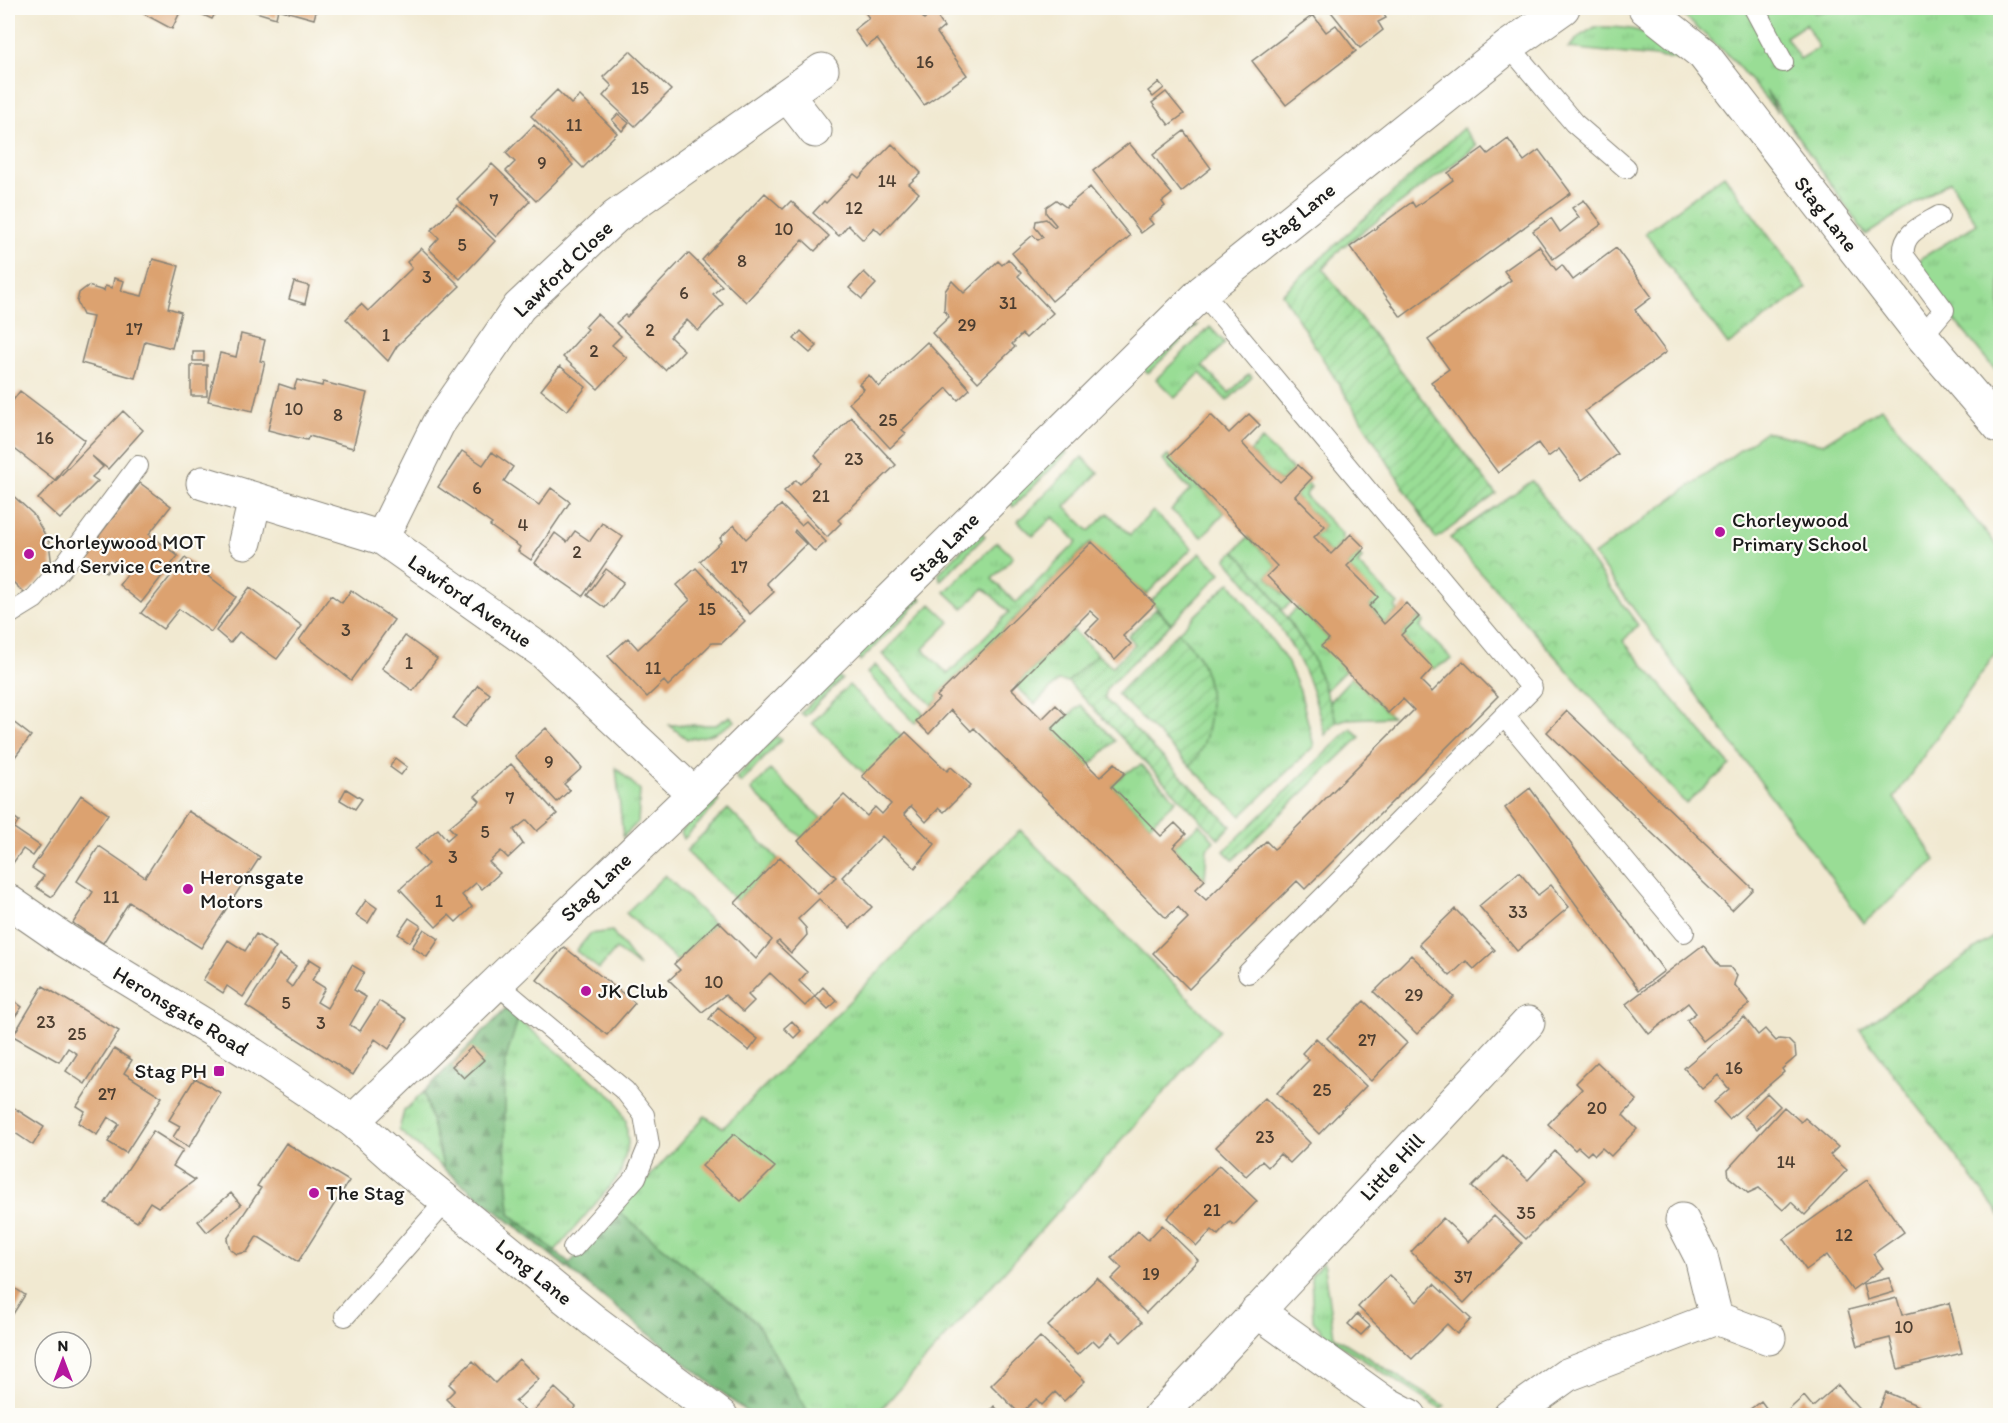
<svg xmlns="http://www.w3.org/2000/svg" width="2008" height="1423" viewBox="0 0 2008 1423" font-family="Itim,sans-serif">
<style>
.grass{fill:url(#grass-tufts);stroke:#5a7c58;stroke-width:1.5;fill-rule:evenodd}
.forest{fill:url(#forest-firs);stroke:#4b6c4d;stroke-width:1.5}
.park{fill:url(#park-crowns);stroke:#5a7c58;stroke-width:1.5}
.garden{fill:url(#garden-furrows);stroke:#5a7c58;stroke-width:1.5}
.pitch{fill:#99dd95;stroke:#5a7c58;stroke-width:1.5}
.building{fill:#dca270}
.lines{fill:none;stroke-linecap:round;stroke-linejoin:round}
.service-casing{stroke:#868276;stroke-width:22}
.minor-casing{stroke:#868276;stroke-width:35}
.tertiary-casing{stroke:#868276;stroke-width:35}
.service{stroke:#fff;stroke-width:20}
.minor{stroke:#fff;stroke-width:33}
.tertiary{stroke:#fff;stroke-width:33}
.poi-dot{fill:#b5179e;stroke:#fdfcf7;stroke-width:2}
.labels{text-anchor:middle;stroke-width:4.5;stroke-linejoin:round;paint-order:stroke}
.number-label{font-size:18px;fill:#4c3e31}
.street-label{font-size:21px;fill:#1c1c1c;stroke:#fdfcf7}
.poi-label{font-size:21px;fill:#1c1c1c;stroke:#fdfcf7;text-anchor:start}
</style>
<defs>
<pattern id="grass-tufts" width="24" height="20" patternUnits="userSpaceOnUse" patternTransform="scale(1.5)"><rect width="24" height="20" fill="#99dd95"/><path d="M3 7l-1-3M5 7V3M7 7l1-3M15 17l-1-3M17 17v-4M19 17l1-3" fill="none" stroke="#83bd80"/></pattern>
<pattern id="forest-firs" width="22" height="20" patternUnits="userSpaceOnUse" patternTransform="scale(1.5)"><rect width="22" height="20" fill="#7abc7e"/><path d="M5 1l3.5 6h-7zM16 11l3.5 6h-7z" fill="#639866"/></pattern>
<pattern id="park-crowns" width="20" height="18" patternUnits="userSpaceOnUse" patternTransform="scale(1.5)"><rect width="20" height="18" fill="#99dd95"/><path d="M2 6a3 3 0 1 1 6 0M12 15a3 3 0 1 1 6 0" fill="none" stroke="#83bd80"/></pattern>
<pattern id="garden-furrows" width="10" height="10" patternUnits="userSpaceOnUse" patternTransform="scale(1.5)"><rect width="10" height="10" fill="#99dd95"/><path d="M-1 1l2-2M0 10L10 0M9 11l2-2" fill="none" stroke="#83bd80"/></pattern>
</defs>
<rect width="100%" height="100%" fill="#fdfcf7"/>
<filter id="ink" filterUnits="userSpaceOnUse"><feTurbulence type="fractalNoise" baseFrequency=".0167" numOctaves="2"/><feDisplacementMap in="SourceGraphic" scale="12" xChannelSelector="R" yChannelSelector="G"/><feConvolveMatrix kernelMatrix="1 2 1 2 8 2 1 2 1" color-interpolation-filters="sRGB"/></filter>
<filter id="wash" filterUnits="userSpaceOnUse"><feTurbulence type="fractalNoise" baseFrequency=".008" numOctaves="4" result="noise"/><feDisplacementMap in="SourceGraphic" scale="24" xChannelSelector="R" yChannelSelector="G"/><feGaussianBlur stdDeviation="1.35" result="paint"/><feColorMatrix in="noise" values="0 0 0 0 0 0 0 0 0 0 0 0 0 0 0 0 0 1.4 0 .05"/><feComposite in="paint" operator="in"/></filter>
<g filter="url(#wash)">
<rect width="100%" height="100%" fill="#f1e9d1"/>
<path class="grass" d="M1675 8H1812L1815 13 1836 8H2000V376L1912 268 1923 257 1977 224 1950 181 1866 235 1766 91 1777 112 1731 58ZM1806 24 1819 48 1800 59 1786 37Z
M1595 27C1641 27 1648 31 1684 60L1568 48 1580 36Z
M1198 325 1148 373 1143 368 1191 326Z
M1210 327 1225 343 1203 366 1229 393 1249 374 1252 377 1227 401 1200 373 1175 398 1156 379Z
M1262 440 1293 470 1280 482 1250 452Z
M1062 448 1067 453 1013 507 1009 500Z
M1168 455 1224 513 1202 537 1171 510 1190 490 1163 460Z
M1082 457 1098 473 1065 507 1089 531 1108 513 1130 535 1153 511 1192 548 1146 595 1091 542 937 696 939 699 932 705 882 654 931 604 950 622 923 649 948 674 1009 612 984 588 963 609 945 592 997 542 1013 557 992 579 1016 603 1077 542 1053 517 1033 536 1018 521Z
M1307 483 1311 487 1305 496 1343 535 1341 537 1344 540 1331 554 1314 537 1325 526 1295 496Z
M980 531 985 536 940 581 939 573Z
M1248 537 1277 566 1267 576 1292 602 1282 610 1263 582 1235 551Z
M1200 553 1221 573 1171 624 1151 601Z
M1358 554 1362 558 1358 564 1398 604 1395 607 1398 610 1384 624 1369 606 1377 597 1347 566Z
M1230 582 1287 661 1300 691 1314 746 1241 816 1190 766 1206 737 1209 710 1207 679 1199 657 1178 632Z
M917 595 922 599 860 661 857 654Z
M1298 607 1329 639 1322 646 1346 670 1325 691 1312 656 1287 618Z
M1419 617 1424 622 1420 627 1452 659 1433 669 1401 635Z
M1072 629 1097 654 1068 682 1058 681 1035 704 1016 686Z
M875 665 924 714 915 723 867 673Z
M838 676 842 679 805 716 801 713Z
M1352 677 1392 717 1346 719 1337 722 1329 702Z
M849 685 902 737 865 774 812 723Z
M1081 705 1115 741 1089 766 1052 729Z
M730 716 735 721C719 733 706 737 687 739L669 725H716Z
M776 736 781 740 741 783 736 778Z
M1141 765 1176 800 1150 825 1112 786 1125 773Z
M616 768 640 790 638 822 623 837Z
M770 770 821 818 802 838 751 790Z
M714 796 719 802 684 839 681 832Z
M728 809 778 859 737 901 686 851Z
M1200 824 1214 841 1207 848 1205 880 1173 847Z
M1020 830 1220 1030 876 1415H781L581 1252 705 1116 723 1128Z
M665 875 714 924 677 961 626 913Z
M612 931 639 967 616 949 599 969 576 951 590 934Z
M2000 932V1215L1860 1030Z
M518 1019 616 1100 626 1121 628 1144 620 1175 555 1251 510 1214 436 1102Z
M424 1092 444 1169 399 1130 404 1111Z
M1323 1262 1334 1336 1445 1406 1441 1409 1327 1337 1313 1321 1311 1276Z"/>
<path class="forest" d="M506 1009 518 1019 505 1062V1146L510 1214 570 1263 618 1211 756 1322 810 1415H750L444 1169 424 1092Z"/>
<path class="park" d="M1724 175 1807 288 1728 345 1645 233Z
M1532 481 1638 625 1623 641 1730 765 1686 804 1450 538Z"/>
<path class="garden" d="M1463 128 1477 146 1341 248 1323 269 1496 494 1436 539 1282 294Z
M1235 551 1263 582 1312 656 1337 722 1325 735C1318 710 1312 684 1299 660 1281 624 1253 590 1226 559Z
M1156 609 1171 624 1106 689 1105 699 1231 826 1219 839 1068 682 1097 654 1112 667 1135 644 1128 636Z
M1178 632C1185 640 1194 648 1199 658 1215 687 1214 741 1190 766L1117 694Z
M1351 728 1360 737 1233 860 1224 851Z"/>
<path class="pitch" d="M1881 408 2000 549V647L1894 798 1936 860 1864 923 1594 555 1765 432 1823 444Z"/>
<g id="blocks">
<path class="building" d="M146 8H182L172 29 144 14Z
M193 8H218L212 19 192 10Z
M243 8H317L314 19 278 9 276 18Z
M862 8H920L917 10 924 19 934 12 944 27 937 33 967 75 924 105 877 39 866 47 854 30 869 18Z
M1328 8H1384L1381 10 1386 18 1378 22 1383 30 1360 48Z
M1313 15 1326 32 1336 25 1356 51 1286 105 1252 61Z
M630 51 671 90 635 126 603 96 612 86 603 77Z
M1159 82 1164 88 1153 97 1148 91Z
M557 90 571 104 580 96 617 133 583 168 531 116Z
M1166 92 1184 114 1169 125 1152 103Z
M618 114 629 123 622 131 612 120Z
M534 125 573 165 536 201 506 171 515 162 506 153Z
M1184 131 1211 168 1181 192 1153 155Z
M1508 139 1524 161 1539 150 1571 193 1401 317 1350 247 1412 202 1415 207 1453 180 1448 173 1483 148 1488 154Z
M1129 143 1172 194 1162 202 1165 206 1149 219 1153 224 1141 233 1093 171Z
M892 144 921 173 909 184 919 193 881 234 874 227 863 240 848 225 839 236 813 213 824 201 826 203 854 174 859 178Z
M492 164 530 201 496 237 457 199Z
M1090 187 1130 236 1052 301 1012 253 1033 235 1038 240 1043 237 1035 227 1036 221 1046 219 1054 227 1056 225 1046 213V207L1056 200 1066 207Z
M765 193 783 209 791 201 829 236 815 251 803 240 746 302 702 260Z
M1584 200 1602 224 1553 259 1533 231 1551 218 1560 232 1579 217 1572 208Z
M457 205 495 241 460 279 429 249 439 238 431 230Z
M1539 246 1556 270 1562 265 1573 280 1616 248 1652 297 1635 310 1666 352 1585 411 1618 454 1582 480 1559 449 1548 457 1538 443 1498 473 1431 382 1449 369 1428 340 1511 280 1504 271Z
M421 248 460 286 397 346 388 361 346 319 361 304 368 311 412 268 407 262Z
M688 253 722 286 713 294 723 304 698 331 687 320 670 337 684 350 665 370 616 323 625 315 627 317Z
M153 259 179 266 168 308 181 312 172 348 145 341 135 378 81 363 93 317 83 315 77 302 79 293 88 286 104 291 105 286 112 288 114 278 124 281 121 291 142 296Z
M1008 259 1021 273 1018 276 1053 313 1026 338 1022 334 1012 344 1015 347 978 382 932 333 949 317 944 310 945 291 952 281 964 293 998 261 1002 265Z
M864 272 876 284 862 299 849 288Z
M294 282 309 286 305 304 289 299Z
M597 314 621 336 612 345 627 358 598 389 563 357 588 329 585 327Z
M801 331 817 346 810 353 794 339Z
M241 334 265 340 260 361 265 362 253 411 208 401 220 353 236 357Z
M927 342 970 389 958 400 947 388 902 430 906 433 890 448 849 403 864 389 859 384 869 375 879 387Z
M193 352H204V361H193Z
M191 365H207V396H191Z
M560 366 586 387 567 411 541 390Z
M297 380 322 386 323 382 367 393 353 448 309 436 307 440 268 430 279 384 294 389Z
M20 391 85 440 55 480 8 444 10 432 8 429V407Z
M123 411 143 430 108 469 92 456 103 467 92 477 98 481 60 519 38 499Z
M1249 414 1260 425 1242 443 1250 452 1280 482 1298 465 1312 478 1295 496 1325 526 1314 537 1331 554 1351 534 1365 548 1347 566 1378 597 1369 606 1384 624 1406 603 1419 617 1401 635 1433 668 1421 681 1432 692 1463 661 1498 696 1305 889 1297 881 1189 989 1153 953 1188 918 1178 907 1166 918 974 728 971 731 951 710 929 734 916 721 939 699 937 696 1092 542 1155 604 1123 636 1131 644 1115 660 1086 632 1099 619 1090 611 1012 689 1042 719 1056 705 1066 715 1052 729 1100 777 1115 763 1125 773 1112 786 1161 836 1175 823 1186 834 1173 847 1205 880 1195 890 1206 900 1266 841 1274 849 1278 846 1414 710 1403 699 1388 713 1321 646 1329 639 1267 576 1277 566 1169 456 1211 415 1229 433Z
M851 417 896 465 838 520 841 523 827 537 784 491 796 480 800 484 822 464 815 455Z
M462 451 483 465 492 452 513 467 504 481 539 505 551 488 570 502 531 560 518 551 520 547 490 526 492 524 438 487Z
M140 483 171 506 149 534 178 556 141 603 119 585 129 572 115 561 106 572 84 555Z
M8 491 33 514 49 542 52 567 25 594 8 577Z
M781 505 801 525 806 521 826 542 815 552 795 530 794 532 806 544 766 583 774 592 750 614 700 561 722 541 720 538 734 525 746 539Z
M602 523 623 537 583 596 535 563 555 533 567 542 575 531 590 541Z
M185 558 236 597 211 632 179 609 163 629 141 613Z
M696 568 745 621 722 643H712L668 686 664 681 647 697 608 656 628 638 638 649 690 600 677 585Z
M606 569 624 582 605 608 587 595Z
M250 587 302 626 277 659 239 632 230 643 216 631Z
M351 590 394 620 351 680 299 640 331 595 342 603Z
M405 636 437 659 413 691 382 668Z
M478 685 490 694 465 727 453 718Z
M1567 711 1753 889 1732 910 1547 732Z
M8 718 31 736 8 766Z
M546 728 582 768 564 784 570 790 557 802 515 756Z
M906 732 947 771 951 767 971 785 944 812 939 808 926 822 911 806 904 814 935 844 915 868 882 836 842 877 872 907 850 928 819 899 798 919 806 928 807 935 791 953 779 941 776 943 807 972 799 981 815 996 823 987 837 1001 828 1009 815 996 805 1006 770 973 748 995 754 1001 743 1012 725 995 702 1012 669 980 680 970 674 964 718 921 756 959 772 940 735 903 780 857 818 894 836 877 798 841 844 795 867 816 875 807 882 814 891 804 862 776Z
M395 758 407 767 401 775 390 767Z
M511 764 557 814 537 831 527 820 514 830 523 844 508 858 501 851 489 862 500 873 482 889 476 883 462 895 472 907 456 922 449 915 436 927 400 889 428 864 415 849 438 829 447 840 455 833 449 827 480 801 475 796Z
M1530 788 1664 971 1639 990 1505 808Z
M346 789 362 799 355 809 340 800Z
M81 795 108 814 52 897 36 887 44 876 32 868Z
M188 811 260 857 201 948 129 902 103 943 73 923 93 892 77 881 99 846 145 877Z
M8 813 19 821 14 828 40 846 33 856 23 849 8 870Z
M1519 872 1538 895 1551 885 1569 907 1517 951 1479 906Z
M366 900 377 908 368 923 356 915Z
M1455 909 1495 950 1474 969 1466 961 1450 976 1419 944Z
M409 918 421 926 410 942 398 934Z
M424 929 439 939 427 957 412 947Z
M256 934 276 947 243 997 227 986 223 993 203 980 228 940 245 951Z
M1703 945 1720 967H1730L1737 976 1734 984 1750 1004 1703 1041 1687 1020 1696 1013 1688 1003 1649 1034 1626 1004Z
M564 947 635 1003 607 1035 537 980Z
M279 955 296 966 286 982 292 987 310 959 321 966 312 980 325 988 317 1002 327 1008 352 965 364 972 354 990 366 997 350 1025 360 1031 379 1001 407 1019 389 1049 375 1039 353 1075 246 1006Z
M1411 955 1454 997 1417 1034 1374 992Z
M43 986 119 1031 85 1084 66 1071 77 1054 68 1048 59 1062 13 1036Z
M8 996 22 1007 8 1026Z
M1364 1001 1407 1043 1371 1081 1327 1038Z
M718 1007 758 1039 749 1051 709 1019Z
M1744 1017 1758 1035 1765 1029 1776 1041 1779 1039 1788 1040 1795 1047 1796 1057 1782 1069 1784 1072 1729 1119 1714 1102 1729 1089 1718 1075 1702 1089 1684 1068Z
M792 1021 801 1031 794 1038 784 1028Z
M1316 1038 1366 1086 1319 1134 1277 1093 1309 1060 1302 1053Z
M472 1047 484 1060 464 1078 452 1066Z
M114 1049 132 1060 124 1073 162 1097 126 1153 108 1142 119 1124 108 1117 97 1135 78 1123 85 1111 77 1106Z
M1597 1062 1637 1100 1623 1115 1637 1129 1611 1156 1602 1148 1595 1155 1591 1151 1587 1155 1578 1147 1575 1150 1548 1124 1582 1089 1576 1083Z
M195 1078 221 1093 189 1147 173 1137 180 1126 169 1120Z
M1767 1093 1780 1106 1757 1129 1744 1116Z
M1265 1098 1310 1143 1290 1163 1280 1154 1268 1167 1262 1161 1246 1176 1216 1147Z
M8 1104 44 1127 33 1145 8 1128Z
M1784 1107 1801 1122 1805 1118 1838 1147 1830 1155 1847 1170 1805 1215 1791 1202 1783 1210 1759 1188 1748 1193 1729 1177 1728 1169Z
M153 1131 183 1150 173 1166 195 1180 158 1207 150 1202 137 1222 105 1203Z
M734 1134 775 1167 741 1201 702 1166Z
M286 1143 349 1181 298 1262 257 1236 247 1252 237 1254 230 1249 227 1239 261 1188 257 1186Z
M1555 1151 1585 1180 1526 1239 1472 1187 1503 1156 1528 1180Z
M1219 1165 1257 1201 1234 1225 1230 1222 1218 1235 1212 1230 1197 1246 1167 1218Z
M1867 1180 1904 1232 1873 1254 1883 1268 1852 1290 1827 1255 1806 1270 1784 1239Z
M231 1193 241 1205 207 1232 198 1221Z
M1494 1216 1522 1243 1464 1303 1411 1252 1443 1218 1468 1242Z
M1162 1225 1198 1260 1146 1313 1111 1279 1122 1268 1112 1258 1138 1231 1148 1240Z
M1389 1275 1417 1302 1434 1284 1471 1319 1457 1334 1447 1324 1412 1359 1358 1307Z
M1097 1278 1142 1322 1121 1342 1112 1333 1099 1346 1093 1340 1077 1355 1048 1326Z
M1889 1278 1894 1292 1867 1300 1863 1284Z
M10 1285 25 1295 8 1322V1288Z
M1897 1298 1902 1315 1949 1303 1962 1353 1898 1369 1890 1338 1858 1346 1848 1310Z
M1357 1314 1370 1326 1361 1335 1348 1324Z
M1040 1337 1085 1381 1064 1401 1055 1392 1042 1405 1036 1399 1020 1414 991 1385Z
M519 1359 539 1379 515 1402 530 1415 555 1388 576 1407 569 1416H485L479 1410 474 1416H463L446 1399 455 1390 449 1384 473 1361 495 1383Z
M1838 1385 1866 1416H1782L1804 1396 1813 1407Z
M1886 1392 1921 1407 1918 1416H1876Z
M1761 1401 1772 1416H1741Z
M994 1406 1004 1416H985Z"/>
</g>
</g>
<g filter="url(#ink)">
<use href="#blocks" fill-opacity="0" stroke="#868276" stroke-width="1.5"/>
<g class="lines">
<g class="service-casing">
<path id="service" d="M1754 8 1783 62
M1509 46 1574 123 1626 168
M1202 292 1532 688 1248 973
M1922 336 1944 310 1904 256C1901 233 1922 226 1939 216
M8 615 34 599 65 564 138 466
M1504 716 1684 932
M496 983 625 1091 644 1115 649 1145 636 1177 573 1248
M345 1316 447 1200"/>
</g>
<g class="minor-casing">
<path id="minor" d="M1645 8 1703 54 1922 336 2000 427
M787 95 815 131
M203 483 382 538 543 652 694 794
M382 538 438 424 519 307 615 217 822 70
M245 542 255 499
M353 1121 694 794 1202 292 1509 46 1563 8
M1682 1220 1701 1257 1716 1318
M1257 1311 1382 1401 1410 1416
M1160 1416 1528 1023
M1510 1416 1567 1375 1716 1318 1769 1338"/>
</g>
<g class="tertiary-casing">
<path id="tertiary" d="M8 901 66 941 252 1054 353 1121 401 1164 594 1321 721 1416"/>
</g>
<use href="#service" class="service"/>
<use href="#minor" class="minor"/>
<use href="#tertiary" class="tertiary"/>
</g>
</g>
<g class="poi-dot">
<circle cx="1720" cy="532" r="6"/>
<circle cx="29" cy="554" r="6"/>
<circle cx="188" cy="889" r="6"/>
<circle cx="586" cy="991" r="6"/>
<rect x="213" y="1065" width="12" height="12" rx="3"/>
<circle cx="314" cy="1193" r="6"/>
</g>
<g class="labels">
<g class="number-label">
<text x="925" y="68">16</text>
<text x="640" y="94">15</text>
<text x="574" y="131">11</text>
<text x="542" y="169">9</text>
<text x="887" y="187">14</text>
<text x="494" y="206">7</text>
<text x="854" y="214">12</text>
<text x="784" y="235">10</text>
<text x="462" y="251">5</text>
<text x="742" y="267">8</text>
<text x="427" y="283">3</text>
<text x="684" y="299">6</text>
<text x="1008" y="309">31</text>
<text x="967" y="331">29</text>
<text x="134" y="335">17</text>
<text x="650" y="336">2</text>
<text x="386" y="341">1</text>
<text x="594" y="357">2</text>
<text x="294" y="415">10</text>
<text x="338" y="421">8</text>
<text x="888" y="426">25</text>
<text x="45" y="444">16</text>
<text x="854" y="465">23</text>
<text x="477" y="494">6</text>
<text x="821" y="502">21</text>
<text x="523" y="531">4</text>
<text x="577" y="558">2</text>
<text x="739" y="573">17</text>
<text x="707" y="615">15</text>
<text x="346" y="636">3</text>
<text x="409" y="669">1</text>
<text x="653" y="674">11</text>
<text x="549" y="768">9</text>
<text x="510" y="804">7</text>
<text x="485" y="838">5</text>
<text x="453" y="863">3</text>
<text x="111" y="903">11</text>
<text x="439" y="907">1</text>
<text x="1518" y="918">33</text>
<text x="714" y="988">10</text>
<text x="1414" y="1001">29</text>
<text x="286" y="1009">5</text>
<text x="46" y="1028">23</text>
<text x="321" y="1029">3</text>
<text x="77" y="1040">25</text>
<text x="1367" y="1046">27</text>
<text x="1734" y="1074">16</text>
<text x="1322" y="1096">25</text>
<text x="107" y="1100">27</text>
<text x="1597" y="1114">20</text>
<text x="1265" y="1143">23</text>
<text x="1786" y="1168">14</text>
<text x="1212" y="1216">21</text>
<text x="1526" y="1219">35</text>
<text x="1844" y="1241">12</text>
<text x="1151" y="1280">19</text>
<text x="1463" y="1283">37</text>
<text x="1904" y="1333">10</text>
</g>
<g class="street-label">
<text transform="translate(1826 214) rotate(52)" y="7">Stag Lane</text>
<text transform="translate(1298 215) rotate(-39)" y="7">Stag Lane</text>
<text transform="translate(563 269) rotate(-44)" y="7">Lawford Close</text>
<text transform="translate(944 547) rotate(-45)" y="7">Stag Lane</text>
<text transform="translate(470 601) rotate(35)" y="7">Lawford Avenue</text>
<text transform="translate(596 887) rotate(-44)" y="7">Stag Lane</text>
<text transform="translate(181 1011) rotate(31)" y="7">Heronsgate Road</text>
<text transform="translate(1392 1167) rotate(-47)" y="7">Little Hill</text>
<text transform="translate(534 1272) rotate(39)" y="7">Long Lane</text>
</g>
<g class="poi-label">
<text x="1732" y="527">Chorleywood<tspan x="1732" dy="24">Primary School</tspan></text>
<text x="41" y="549">Chorleywood MOT<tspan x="41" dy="24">and Service Centre</tspan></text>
<text x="200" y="884">Heronsgate<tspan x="200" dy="24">Motors</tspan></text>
<text x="598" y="998">JK Club</text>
<text x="207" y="1078" text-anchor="end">Stag PH</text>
<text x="326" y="1200">The Stag</text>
</g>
</g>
<rect width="2008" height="1423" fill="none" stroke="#fdfcf7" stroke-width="30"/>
<g transform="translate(63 1360)"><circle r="28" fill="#fdfcf7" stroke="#a3a29f" stroke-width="1.5"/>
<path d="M0-4.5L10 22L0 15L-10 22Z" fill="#b5179e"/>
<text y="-9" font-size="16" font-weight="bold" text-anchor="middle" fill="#1c1c1c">N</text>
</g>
</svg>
